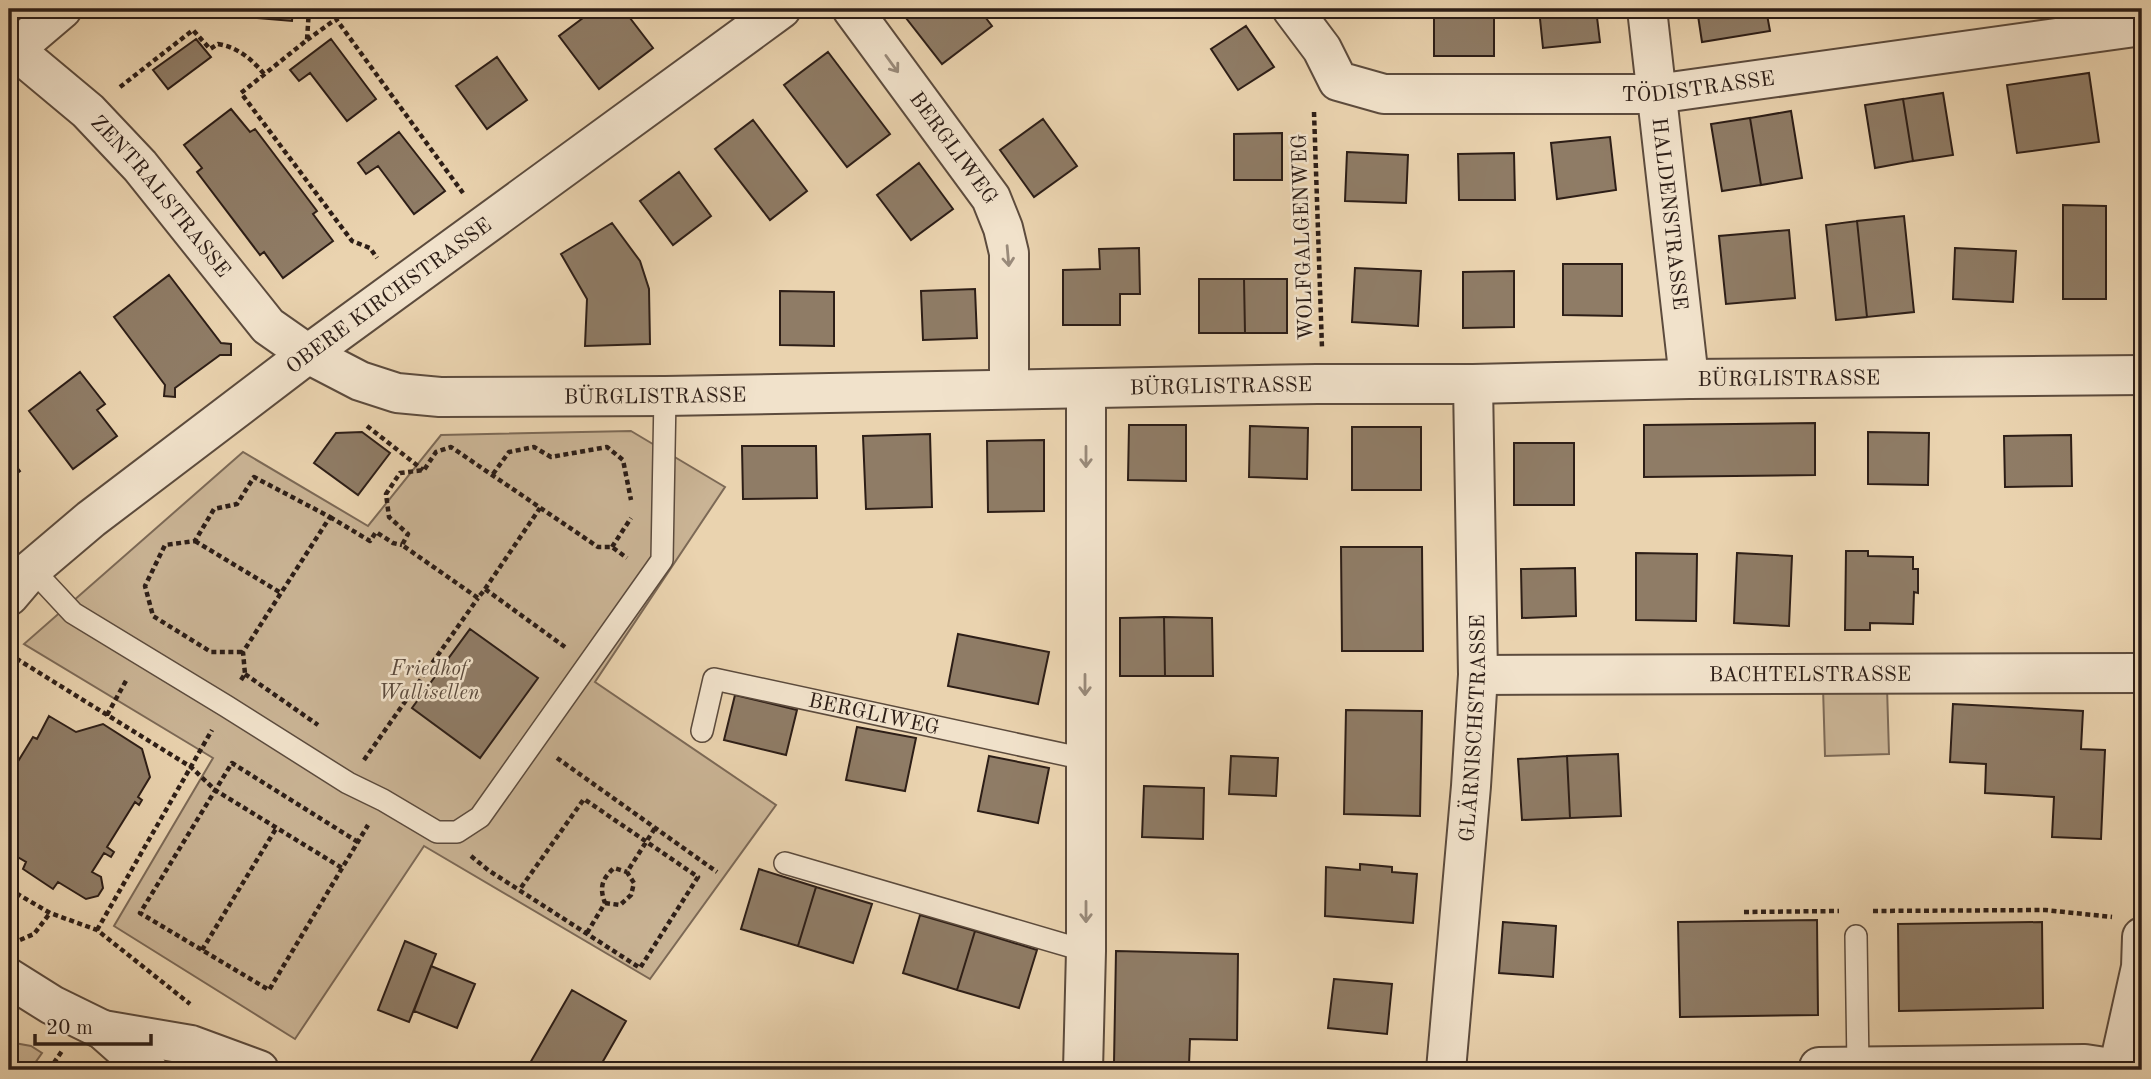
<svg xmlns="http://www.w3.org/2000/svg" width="2151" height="1079" viewBox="0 0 2151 1079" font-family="'Old Standard TT',serif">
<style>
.green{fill:#cab495;stroke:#7c6956;stroke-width:2}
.building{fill:#8f7c66;stroke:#2d1e17;stroke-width:2}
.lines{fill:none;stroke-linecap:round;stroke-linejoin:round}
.service-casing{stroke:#5c4b3d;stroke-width:24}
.minor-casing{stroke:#5c4b3d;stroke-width:42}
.path{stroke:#2d1e17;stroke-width:4.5;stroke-dasharray:5 3.5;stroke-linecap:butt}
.service{stroke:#f1e2cb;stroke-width:21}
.minor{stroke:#f1e2cb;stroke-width:38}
.oneway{stroke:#998a7a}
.labels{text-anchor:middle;stroke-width:5;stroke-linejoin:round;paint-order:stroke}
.street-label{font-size:21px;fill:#2d1e17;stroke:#f1e2cb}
.park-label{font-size:21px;font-style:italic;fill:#5c4b3d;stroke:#f1e2cb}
</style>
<rect width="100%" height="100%" fill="#ead3af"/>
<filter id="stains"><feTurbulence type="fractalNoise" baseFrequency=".00286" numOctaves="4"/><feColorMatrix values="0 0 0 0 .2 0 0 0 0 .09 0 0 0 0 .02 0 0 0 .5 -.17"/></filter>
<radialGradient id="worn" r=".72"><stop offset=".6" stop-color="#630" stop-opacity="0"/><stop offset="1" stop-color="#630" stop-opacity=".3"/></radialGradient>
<path class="green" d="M631 431 725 487 595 682 776 805 650 979 424 846 295 1039 114 926 213 758 24 644 243 452 368 526 441 435Z
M1823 687H1887L1889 754 1825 756Z
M9 1042 31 1046 42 1053 30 1070H9Z"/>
<path class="building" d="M209 9H293L292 21 208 14Z
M595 9H623L653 48 599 89 559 36Z
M899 9H979L992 26 942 64Z
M1434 9H1494V56H1434Z
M1539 9H1596L1600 42 1543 48Z
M1697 9H1766L1770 31 1702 42Z
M1813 9H1870L1871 11 1814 18Z
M1246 26 1274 67 1238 90 1211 49Z
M196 39 211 57 168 89 153 70Z
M331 39 376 99 347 121 310 73 299 81 290 70Z
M828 52 890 134 847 167 784 85Z
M497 57 527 100 487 129 456 86Z
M2089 73 2099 142 2017 153 2007 85Z
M1943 93 1953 155 1913 161 1903 99Z
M1903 99 1913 161 1875 168 1865 105Z
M231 109 250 132 255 129 317 211 313 214 333 241 283 278 264 252 260 255 197 172 202 168 184 145Z
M1791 111 1802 178 1761 185 1750 118Z
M1750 118 1761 185 1722 191 1711 124Z
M1043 119 1077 166 1034 197 1000 150Z
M753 120 807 191 770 220 715 149Z
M399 132 445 191 414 214 378 166 366 174 358 163Z
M1282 133V180H1234V134Z
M1610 137 1616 190 1557 199 1551 143Z
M1347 152 1408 155 1406 203 1345 201Z
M1514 153 1515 200H1459L1458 154Z
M919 163 953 209 911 240 877 195Z
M679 172 711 216 673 245 640 201Z
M2063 205 2106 206V299H2063Z
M1904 216 1914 312 1867 317 1857 221Z
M1857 221 1867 317 1836 320 1826 225Z
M612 223 640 261 649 289 650 344 585 346 587 299 561 254Z
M1789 230 1795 298 1726 304 1719 236Z
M1139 248 1140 294H1120V325H1063V270L1100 269 1099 249Z
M1955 248 2016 251 2013 302 1953 299Z
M1563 264H1622V316L1563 315Z
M1355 268 1421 271 1418 326 1352 322Z
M1514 271V327L1463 328V272Z
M169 275 221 343 231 344V355H220L175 388V397L164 396 165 385 114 317Z
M1199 279H1244L1245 333H1199Z
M1244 279H1287V333H1245Z
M975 289 977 338 923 340 921 291Z
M780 291 834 292V346L780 345Z
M80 372 105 404 97 410 117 436 73 469 29 411Z
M1815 423V475L1644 477V425Z
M1129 425H1186V481L1128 480Z
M1250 426 1308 428 1307 479 1249 477Z
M1352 427H1421V490H1352Z
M362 432 390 453 358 495 314 463 336 433Z
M1868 432 1929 433 1928 485 1868 484Z
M930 434 932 507 866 509 863 436Z
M2071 435 2072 486 2005 487 2004 436Z
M1044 440V511L988 512 987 441Z
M1514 443H1574V505H1514Z
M742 446H816L817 498 743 499Z
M9 457 20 471 9 480Z
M1341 547H1422L1423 651H1342Z
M1846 551H1868V556L1913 557V569H1918V593L1914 592 1913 624 1870 623V630H1845Z
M1636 553 1697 554 1696 621 1636 620Z
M1737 553 1792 556 1789 626 1734 623Z
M1575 568 1576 616 1522 618 1521 569Z
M1164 617 1165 676H1120V618Z
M1164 617 1212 618 1213 676H1165Z
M470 629 538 678 480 758 412 708Z
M958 634 1049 652 1038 704 948 686Z
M735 695 797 710 786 755 724 740Z
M1953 704 2083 711 2081 749 2105 750 2101 839 2052 837 2054 797 1985 793 1986 764 1950 762Z
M1346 710 1422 711 1420 816 1344 814Z
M49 716 76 732 103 724 142 749 150 777 138 797 142 800 139 805 135 802 107 847 114 852 111 857 104 853 92 872 101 877 103 888 98 896 86 899 58 882 53 889 23 869 26 862 9 852V776L33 737 37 739Z
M857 727 916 738 905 791 846 780Z
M1618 754 1621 816 1570 818 1567 756Z
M989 756 1049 768 1038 823 978 811Z
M1231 756 1278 758 1276 796 1229 794Z
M1567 756 1570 818 1522 820 1518 759Z
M1144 786 1204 788 1203 839 1142 837Z
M1360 864 1392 867V872L1417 874 1413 923 1325 916 1326 867 1360 870Z
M759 869 816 887 798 946 741 929Z
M816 887 872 904 853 963 798 946Z
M920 915 975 931 957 990 903 973Z
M1817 920 1818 1015 1680 1017 1678 922Z
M1503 922 1556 926 1553 977 1499 973Z
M2042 922 2043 1008 1899 1011 1898 924Z
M975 931 1037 950 1019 1008 957 990Z
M405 941 436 954 409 1022 378 1010Z
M1116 951 1238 954 1237 1040 1190 1039 1189 1065 1114 1063Z
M431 966 475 984 457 1028 414 1011Z
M1334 979 1392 984 1387 1034 1328 1028Z
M572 990 626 1021 598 1070H526Z"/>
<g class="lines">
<g class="service-casing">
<g id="service">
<path d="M32 569 73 613 226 706 348 783 383 800 437 832H457L480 817 662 560 665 396"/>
<path id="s1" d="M702 731 714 679 1085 759"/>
<path d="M785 863 1086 951"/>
<path d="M1856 936 1858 1066"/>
</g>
</g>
<g class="minor-casing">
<g id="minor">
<path id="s2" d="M852 9 991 198 1003 228 1009 253V389"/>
<path id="s3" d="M1292 9 1322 49 1338 81 1384 94H1656L2142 26"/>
<path id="s4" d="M1647 9 1689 379"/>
<path id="s5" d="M9 45 88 111 140 166 268 326 308 354 360 381 397 393 440 397 665 396 1317 384H1473L1689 379 2142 375"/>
<path d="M15 49 62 9"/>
<path id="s6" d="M9 596 32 569 91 519 308 354 781 9"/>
<path id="s7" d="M1478 675 2142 673"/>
<path d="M9 978 52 1005 103 1030 148 1070"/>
<path d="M103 1030 191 1045 259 1070"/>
<path d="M1819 1067 2085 1064 2118 1069"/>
<path d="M1083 1070 1086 951V389"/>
<path id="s8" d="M1446 1070 1471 786 1478 675 1473 384"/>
<path d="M2118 1070 2141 967 2142 937"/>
</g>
</g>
<path class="path" d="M309 9 307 40 241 93 352 241 370 248 377 258
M307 40 336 19 463 193
M120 87 193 30 210 49 218 44C237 47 252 59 264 74
M1314 112 1322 348
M367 426 423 470
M493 474 509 452 534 447 551 457 607 447 623 460 631 500
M330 517 370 541 376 532 393 543 402 545
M195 541 281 593
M612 547 631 518
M485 589 540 508
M565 647 485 589 478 598 402 545 408 534 389 517 386 494 400 473 424 470 436 452 451 447 598 547H612L627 558
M9 654 191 767 215 790 342 868
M245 674 318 725
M241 680 245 674 243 652 330 517 254 477 237 504 214 509 195 541 165 545 145 586 153 616 211 652H243
M107 715 127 679
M557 758 717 872
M364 760 478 598
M358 842 232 763 140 913 269 990C302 935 335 880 368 825
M471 856 488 870 640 968 698 877 584 799 520 889
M9 889 50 913 97 930 190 1004
M605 903 620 905 631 895 634 883 627 872 655 828
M1873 911 2045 910 2112 917
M1744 912 1839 911
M97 930 212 730
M587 933 605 903C599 887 602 879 614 868L627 872
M20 940 34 934 50 913
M202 950 277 827
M1483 1069 1782 1067
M49 1070 62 1051"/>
<use href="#service" class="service"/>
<use href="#minor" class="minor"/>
</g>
<defs><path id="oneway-shaft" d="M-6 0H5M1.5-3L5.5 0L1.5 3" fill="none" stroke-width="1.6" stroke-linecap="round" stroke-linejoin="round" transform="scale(1.75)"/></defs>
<g class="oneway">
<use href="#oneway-shaft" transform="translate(892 64) rotate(54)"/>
<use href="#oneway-shaft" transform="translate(1008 256) rotate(85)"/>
<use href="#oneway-shaft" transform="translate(1086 457) rotate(90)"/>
<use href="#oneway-shaft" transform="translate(1085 685) rotate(90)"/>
<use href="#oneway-shaft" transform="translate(1086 912) rotate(90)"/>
</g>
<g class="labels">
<g class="street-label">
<text dy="7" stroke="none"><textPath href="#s3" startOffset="448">TÖDISTRASSE</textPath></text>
<text dy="7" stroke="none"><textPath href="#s2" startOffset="172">BERGLIWEG</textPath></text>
<text dy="7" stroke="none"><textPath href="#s5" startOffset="215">ZENTRALSTRASSE</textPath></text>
<text dy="7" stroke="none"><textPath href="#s4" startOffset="206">HALDENSTRASSE</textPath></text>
<text transform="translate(1302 237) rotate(-92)" y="7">WOLFGALGENWEG</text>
<text dy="7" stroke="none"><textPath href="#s6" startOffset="485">OBERE KIRCHSTRASSE</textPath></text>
<text dy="7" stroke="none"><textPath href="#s5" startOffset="1922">BÜRGLISTRASSE</textPath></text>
<text dy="7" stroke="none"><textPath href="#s5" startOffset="1354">BÜRGLISTRASSE</textPath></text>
<text dy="7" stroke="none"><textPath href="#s5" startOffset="788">BÜRGLISTRASSE</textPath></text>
<text dy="7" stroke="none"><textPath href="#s7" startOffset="332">BACHTELSTRASSE</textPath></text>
<text dy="7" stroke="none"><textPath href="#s1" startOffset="217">BERGLIWEG</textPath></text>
<text dy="7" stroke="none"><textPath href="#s8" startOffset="343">GLÄRNISCHSTRASSE</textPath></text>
</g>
<g class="park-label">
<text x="429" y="675">Friedhof<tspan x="429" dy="24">Wallisellen</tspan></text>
</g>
</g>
<rect width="2151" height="1079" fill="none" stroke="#ead3af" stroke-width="35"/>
<rect x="10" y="10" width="2130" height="1058" fill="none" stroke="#2d1e17" stroke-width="3.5"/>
<rect x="18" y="18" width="2116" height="1044" fill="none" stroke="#2d1e17" stroke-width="2"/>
<path d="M35 1034v10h116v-10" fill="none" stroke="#2d1e17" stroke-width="3.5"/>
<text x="46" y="1034" font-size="21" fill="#2d1e17" stroke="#f1e2cb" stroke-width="5" paint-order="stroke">20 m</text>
<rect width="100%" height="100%" filter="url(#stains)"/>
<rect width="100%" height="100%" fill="url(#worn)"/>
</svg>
